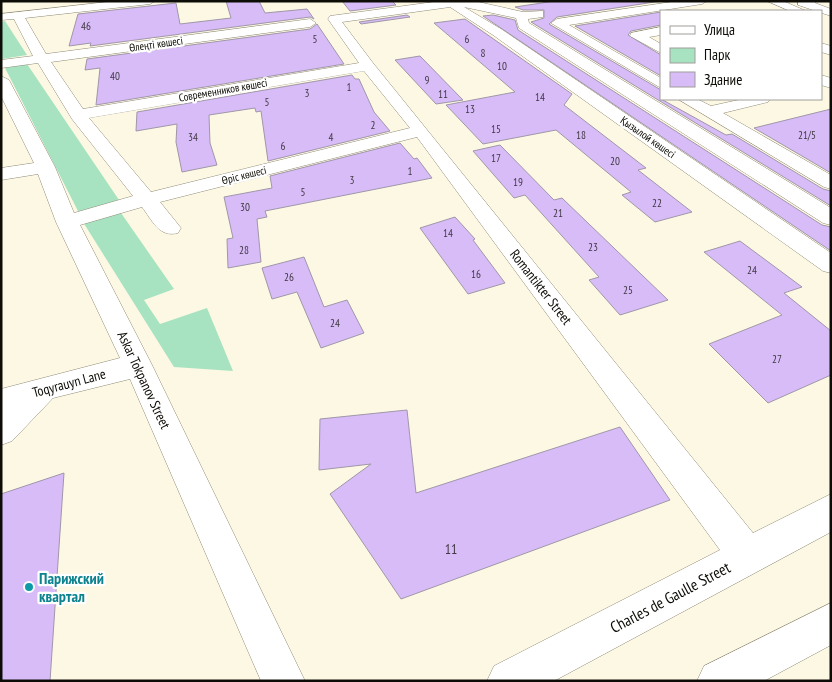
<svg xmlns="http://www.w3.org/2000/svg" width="832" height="682" viewBox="0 0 832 682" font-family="'PT Sans Narrow',sans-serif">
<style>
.green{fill:#a7e3c0}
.building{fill:#d8bcf8;stroke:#9f97a9}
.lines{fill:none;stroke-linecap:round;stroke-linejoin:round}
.minor-casing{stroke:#8f8a77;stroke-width:1}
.minor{fill:#fff;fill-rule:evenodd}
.culture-dot{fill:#0f9aa8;stroke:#fff;stroke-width:2}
.labels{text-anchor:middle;stroke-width:4.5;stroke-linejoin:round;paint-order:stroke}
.number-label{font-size:11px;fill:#403842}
.far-street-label{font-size:11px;fill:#0e0c06;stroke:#fff}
.street-label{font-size:14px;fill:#0e0c06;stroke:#fff}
.near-number-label{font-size:14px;fill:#403842}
.near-culture-label{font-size:16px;font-weight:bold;fill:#0d838f;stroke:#fff;text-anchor:start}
.near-street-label{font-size:16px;fill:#0e0c06;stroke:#fff}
</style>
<rect width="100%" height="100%" fill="#fdf8e3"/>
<path class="green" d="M5 21 27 55 2 59 1 22Z
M27 64 119 200 79 213 5 68Z
M121 213 174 289 144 300 160 324 207 308 233 371 174 367 83 222Z"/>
<path class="building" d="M226 1H259L265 13 307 9 314 19 310 17 90 46 91 43 69 46 78 14 176 3 180 24 231 18Z
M342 1H392L396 5 350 11Z
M555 1H661L557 17 549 24 661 90V99L726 135 732 134 823 189 831 191V206L531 22 544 18V10H523L515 7Z
M661 12V25L631 31 628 35 661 55V76L575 26Z
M407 15 410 17 361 24 359 22Z
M493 15 515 20 518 30 822 225 831 227V251L483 16Z
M465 19 572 94 564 105 646 168 638 170 692 212 655 222 622 195 631 192 556 130 483 144 446 105 515 92 434 23Z
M317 24 344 64 96 105 100 68 85 70 87 59 310 29Z
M420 56 463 100 436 104 395 60Z
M352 75 355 79H359L374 112 390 131 268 161 261 111 256 112 255 108 209 115 210 143 217 165 182 172 176 142 177 124 136 131 137 112Z
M831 109V173L754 128Z
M400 143 414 159 417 158 432 178 265 211 267 217 257 219 261 262 228 268 227 239 233 238 224 197 272 188 270 176Z
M500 145 554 200 562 198 668 300 620 315 589 280 599 277 525 195 514 198 473 151Z
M455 217 475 239 473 240 505 283 468 294 420 228Z
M740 241 802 287 784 293 831 331V375L768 403 709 344 782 315 704 252Z
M304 257 324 307 347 300 364 333 321 348 297 292 272 299 262 268Z
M407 410 416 493 620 427 670 500 401 599 330 494 371 464 319 470 320 419Z
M64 473 50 681H1V494Z"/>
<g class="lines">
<g class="minor-casing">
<path id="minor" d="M116 1H155L150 4 25 18 46 54 310 19 316 23 310 27 51 62 83 109 359 63 328 19 330 16 441 1H474L523 12 543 11V17L528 19 529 23 831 208V225L823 223 519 28 516 18 464 7 501 29 831 253V273L823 271 493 35 450 7 342 22 373 63 753 533 831 494V532L554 681H487L494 666 720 550 417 137 160 202 181 228 178 233C159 238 152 220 142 207L80 225 152 365 305 681H261L130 379 53 398 12 441 1 445V389L120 358 56 222 38 174 1 180V168L34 163 1 96V76L9 80 55 167 74 213 133 196 72 119 38 63 1 68V60L33 56 14 19 1 20V14ZM364 71 410 128 151 192 89 118Z
M678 1H707L702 4 569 25 661 78V88L551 23 557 19Z
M767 1H783L806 11H790Z
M798 1H816L815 3 831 9V16L798 5Z
M661 27V35L649 37 661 44V53L630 36 631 33Z
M821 43 831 46V55L821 52Z
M821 75 831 78V88L821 85Z
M678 99H697L711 106 743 99H770L768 102 723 113 831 175V189L824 187Z
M831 603V645L764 681H697L704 666Z"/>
</g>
<use href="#minor" class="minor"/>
</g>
<circle class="culture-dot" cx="29" cy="587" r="5"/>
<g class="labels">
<g class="number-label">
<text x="86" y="30">46</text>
<text x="315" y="43">5</text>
<text x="467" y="43">6</text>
<text x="483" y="57">8</text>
<text x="502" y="70">10</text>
<text x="115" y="80">40</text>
<text x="427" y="84">9</text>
<text x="349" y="91">1</text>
<text x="307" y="97">3</text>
<text x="443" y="98">11</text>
<text x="540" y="101">14</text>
<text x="267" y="106">5</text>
<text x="470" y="113">13</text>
<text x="373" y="129">2</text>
<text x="496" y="133">15</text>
<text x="581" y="139">18</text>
<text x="807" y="139">21/5</text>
<text x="193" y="141">34</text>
<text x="331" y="141">4</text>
<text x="283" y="150">6</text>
<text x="496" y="162">17</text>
<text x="615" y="165">20</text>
<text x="410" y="175">1</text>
<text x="352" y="184">3</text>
<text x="518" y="186">19</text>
<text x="303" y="196">5</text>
<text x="657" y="207">22</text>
<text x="245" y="211">30</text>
<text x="558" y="217">21</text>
<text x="448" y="237">14</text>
<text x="593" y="251">23</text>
<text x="244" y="254">28</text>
<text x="752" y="274">24</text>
<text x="476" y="278">16</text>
<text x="289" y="281">26</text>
<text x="628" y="294">25</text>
<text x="335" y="327">24</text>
<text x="777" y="363">27</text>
</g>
<g class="far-street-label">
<text transform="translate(156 44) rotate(-8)" y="4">Өлеңті көшесі</text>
<text transform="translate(223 90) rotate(-10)" y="4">Современников көшесі</text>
<text transform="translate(648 137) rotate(35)" y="4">Қызылой көшесі</text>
<text transform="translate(244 175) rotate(-14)" y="4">Өріс көшесі</text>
</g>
<g class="street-label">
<text transform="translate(541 287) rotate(52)" y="5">Romantikter Street</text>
<text transform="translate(144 380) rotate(65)" y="5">Askar Tokpanov Street</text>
<text transform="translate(69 383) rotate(-15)" y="5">Toqyrauyn Lane</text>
</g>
<g class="near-number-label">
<text x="451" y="554">11</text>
</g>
<g class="near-culture-label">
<text x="39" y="584">Парижский<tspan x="39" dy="18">квартал</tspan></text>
</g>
<g class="near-street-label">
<text transform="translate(670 597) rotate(-28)" y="6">Charles de Gaulle Street</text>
</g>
</g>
<rect width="832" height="682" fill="none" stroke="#0e0c06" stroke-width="5"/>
<rect x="660" y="10" width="162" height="90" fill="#ffffff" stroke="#9f9e9b"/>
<rect x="670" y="26" width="25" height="8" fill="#ffffff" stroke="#9f9e9b"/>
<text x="704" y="35" font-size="15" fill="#0e0c06">Улица</text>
<rect x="670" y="48" width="25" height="15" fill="#a7e3c0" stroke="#9f9e9b"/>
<text x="704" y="60" font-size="15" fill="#0e0c06">Парк</text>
<rect x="670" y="72" width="25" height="15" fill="#d8bcf8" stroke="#9f9e9b"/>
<text x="704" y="85" font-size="15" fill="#0e0c06">Здание</text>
</svg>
